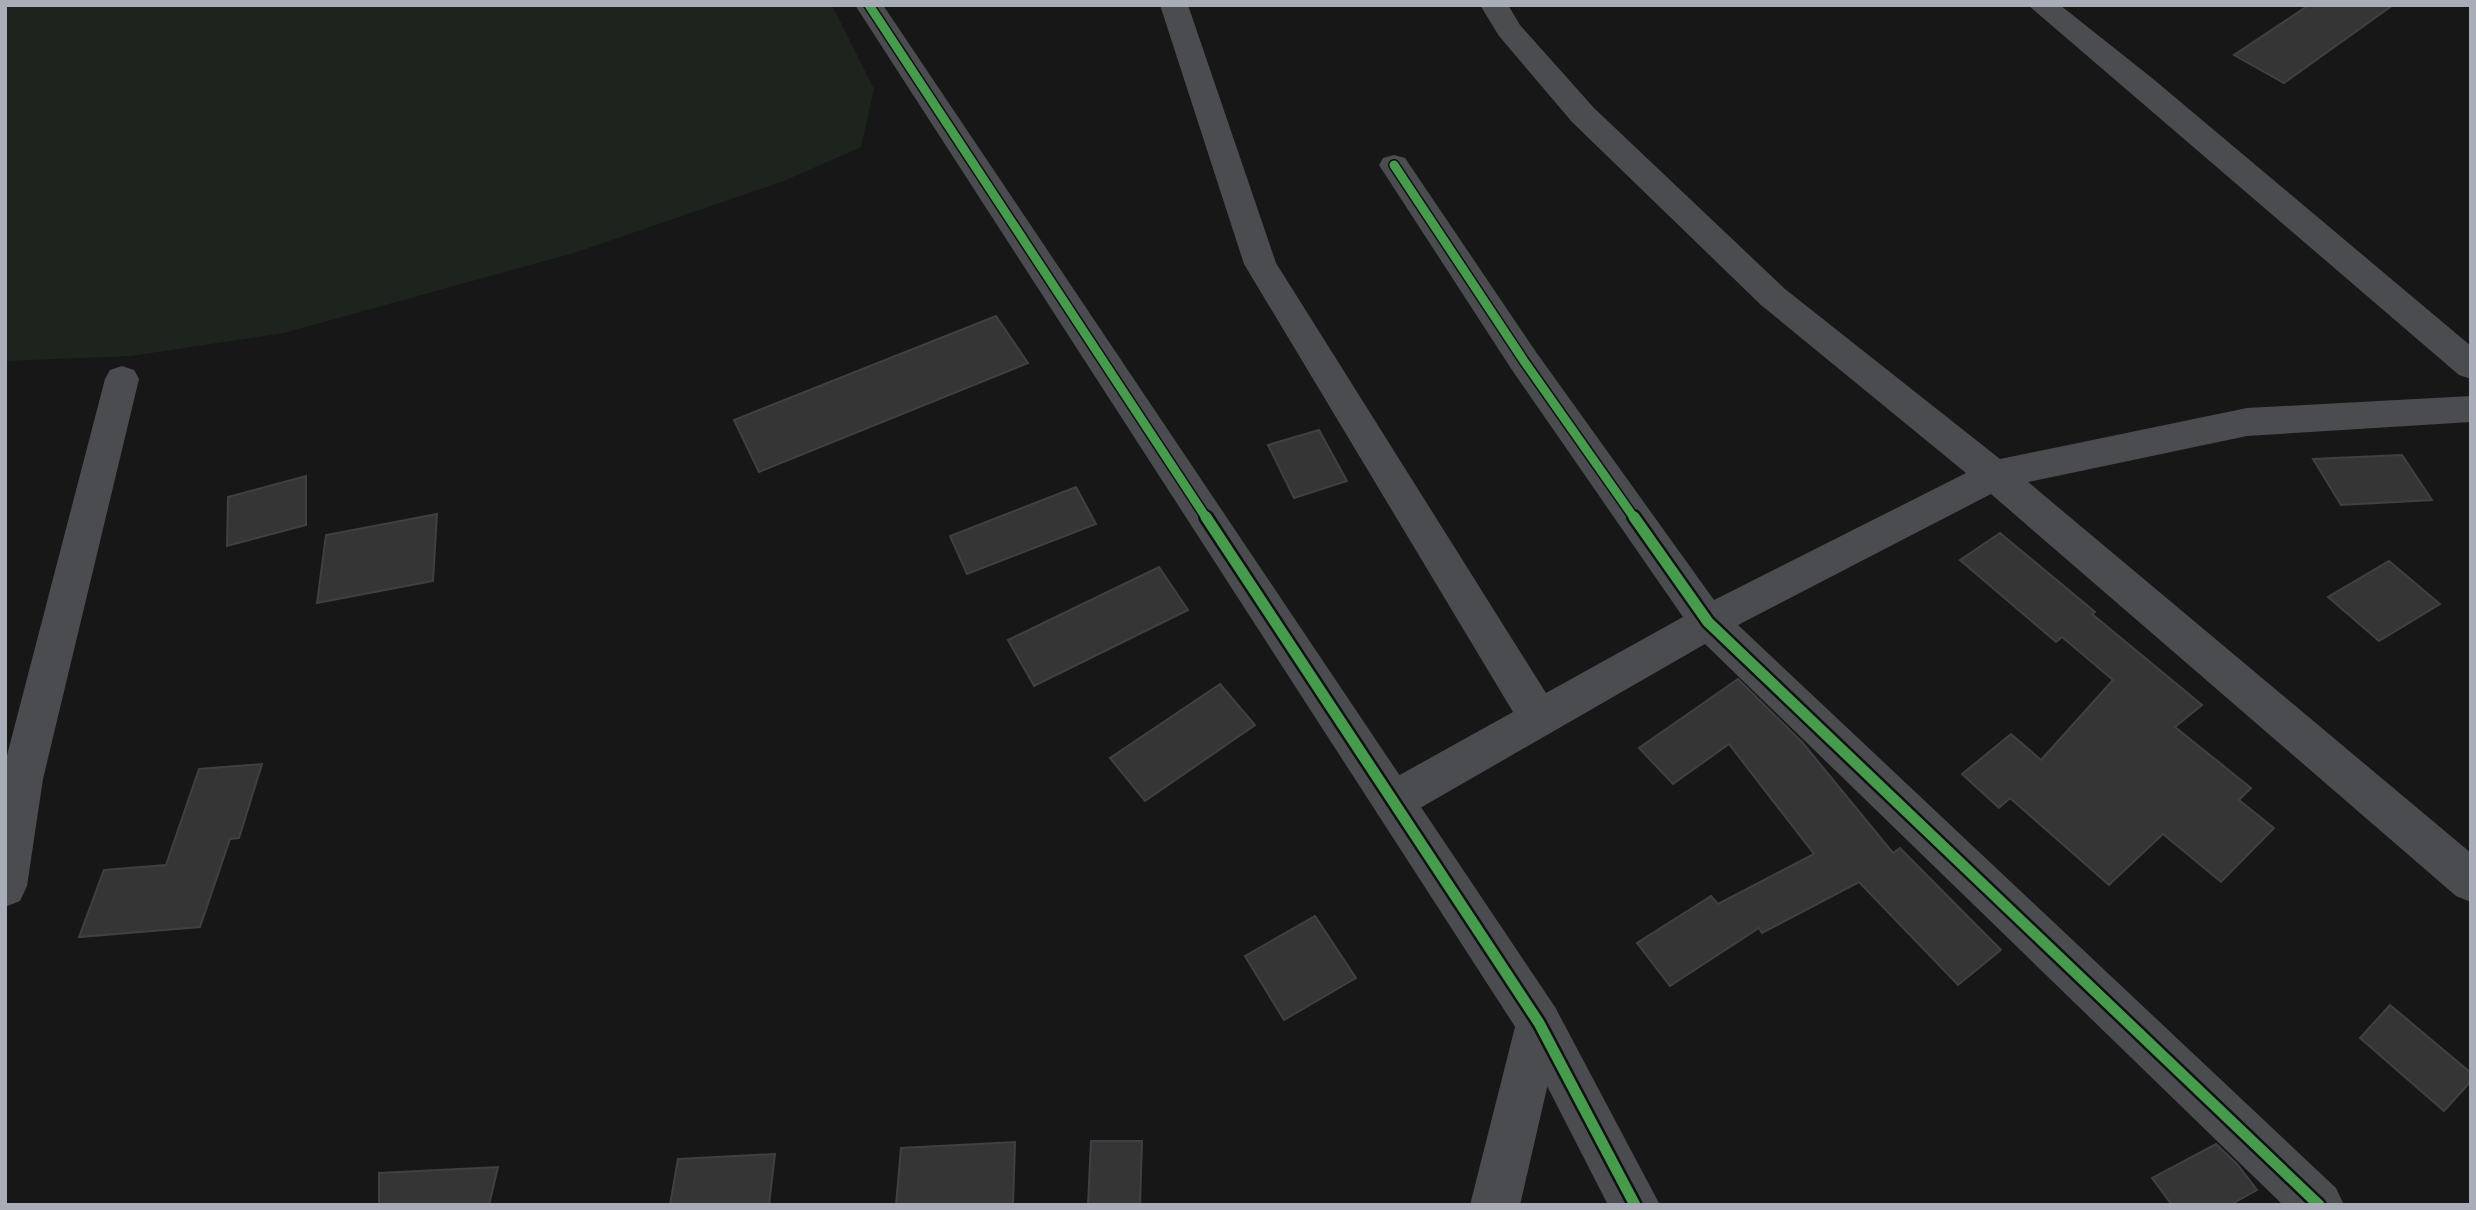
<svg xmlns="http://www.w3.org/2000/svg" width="2476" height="1210" viewBox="0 0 2476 1210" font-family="Rubik,sans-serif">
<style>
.green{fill:#1d241e}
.building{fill:#353536;stroke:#3f4043;stroke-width:2}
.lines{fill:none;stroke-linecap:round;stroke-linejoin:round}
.minor{fill:#4b4c50;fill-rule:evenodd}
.tertiary{fill:#4b4c50;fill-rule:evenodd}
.cycleway-far1-casing{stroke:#111113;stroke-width:12}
.cycleway-casing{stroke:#111113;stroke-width:16}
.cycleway-far1{stroke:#469c4c;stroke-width:9}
.cycleway{stroke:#469c4c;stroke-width:11}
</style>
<rect width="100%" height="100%" fill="#171717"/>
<path class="green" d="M5 5H832L874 89 861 147 784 181 577 252 284 333 131 356 5 361Z"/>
<path class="building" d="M2309 5H2393L2284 83 2234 55Z
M996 316 1028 363 759 472 734 420Z
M1319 430 1347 481 1294 498 1268 445Z
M2402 455 2432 500 2341 505 2313 459Z
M306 476V525L227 546 228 497Z
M1076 487 1096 524 967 574 950 536Z
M437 514 433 581 317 603 326 535Z
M2000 533 2095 612 2092 614 2202 705 2175 727 2251 788 2239 800 2274 828 2221 882 2163 834 2109 885 2010 798 1999 808 1962 774 2011 734 2041 760 2113 680 2062 637 2056 642 1960 560Z
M2389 561 2440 604 2379 641 2328 597Z
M1159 567 1188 610 1034 686 1008 640Z
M1738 679 1802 742 1893 853 1900 848 2001 950 1958 985 1859 882 1762 933 1759 928 1670 986 1637 943 1711 896 1718 904 1814 854 1729 744 1673 784 1639 748Z
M1220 684 1255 725 1145 801 1110 758Z
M262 764 239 838 230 839 200 927 79 937 104 870 166 865 199 769Z
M1315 916 1356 978 1284 1020 1245 956Z
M2390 1005 2471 1073V1081L2444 1111 2360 1038Z
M1091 1141H1142L1140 1205H1088Z
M1015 1142 1013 1205H896L901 1148Z
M2216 1144 2237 1164 2257 1190 2230 1205H2172L2152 1178Z
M775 1154 769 1205H670L678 1159Z
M498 1167 489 1205H379V1173Z"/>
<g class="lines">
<path class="minor" d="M1160 5H1188L1276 263 1546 693 1683 617 1512 370 1379 165 1383 158 1394 155 1405 158 1536 352 1714 600 1966 473 1761 305 1572 122 1499 36 1480 5H1508L1520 25 1594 108 1785 289 2000 459 2247 408 2471 396V422L2247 436 2028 482 2471 853V902L2456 896 1991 494 1738 625 2336 1188 2344 1205H2283L1705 644 1408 815 1393 820 1378 815 1372 801 1378 787 1513 712 1244 264Z
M2028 5H2060L2152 78 2471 346V379L2459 375Z
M122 366 134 370 139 379 43 779 27 886 20 901 5 907V763L105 379 110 370Z
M1539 1000 1555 1007 1562 1023 1520 1205H1470L1516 1023 1523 1007Z"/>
<path class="tertiary" d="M855 5H883L1555 1007 1660 1205H1608L1523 1039Z"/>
<g class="cycleway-far1-casing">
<path id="cycleway-far1" d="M869 5 1207 519
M1394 165 1524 361 1635 519"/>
</g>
<g class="cycleway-casing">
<path id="cycleway" d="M1206 517 1539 1023 1635 1205
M1634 517 1708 622 2319 1205"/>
</g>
<use href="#cycleway-far1" class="cycleway-far1"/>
<use href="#cycleway" class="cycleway"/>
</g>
<rect width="2476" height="1210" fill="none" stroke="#a8adb8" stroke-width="14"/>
</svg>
